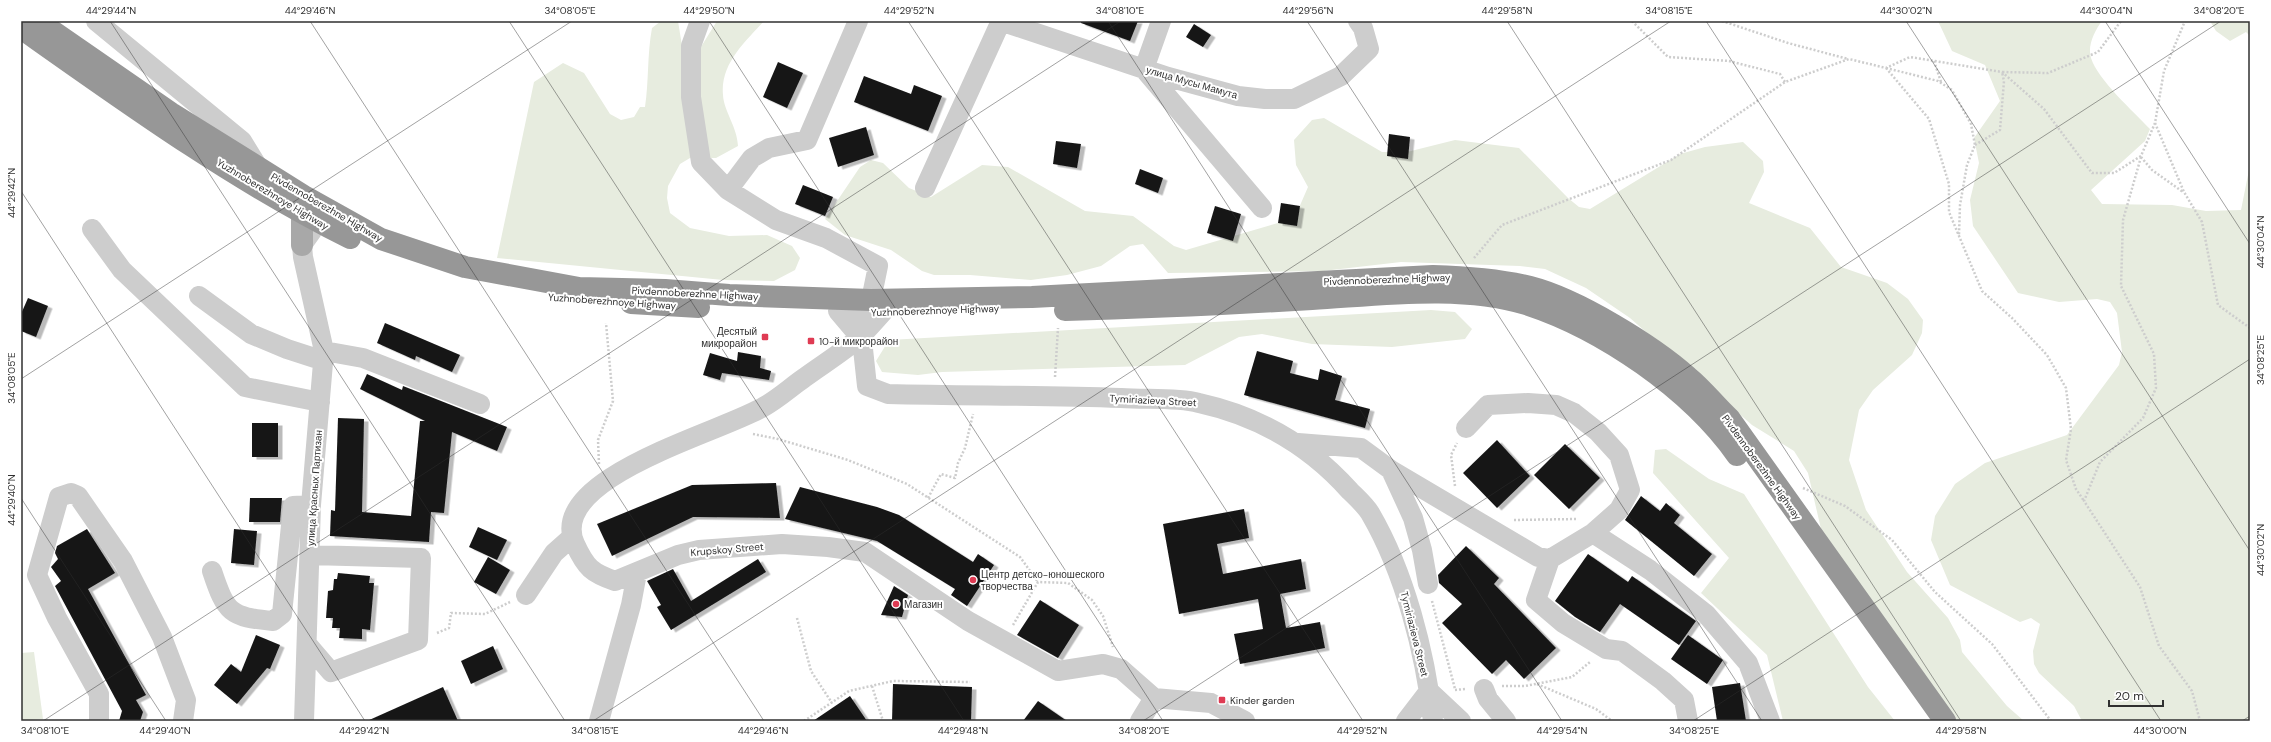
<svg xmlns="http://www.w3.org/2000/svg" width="2271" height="742" viewBox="0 0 2271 742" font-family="'DM Sans',sans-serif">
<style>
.green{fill:#e7ecdf}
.building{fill:#171717;filter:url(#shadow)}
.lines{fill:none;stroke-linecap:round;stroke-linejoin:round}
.path{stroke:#cdcdcd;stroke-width:2.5;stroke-dasharray:2 2;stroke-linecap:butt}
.minor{stroke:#cdcdcd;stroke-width:20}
.major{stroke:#a8a8a8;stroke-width:22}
.highway{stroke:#979797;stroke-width:22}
.ticks{fill:none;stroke:#303030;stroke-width:1;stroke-opacity:0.45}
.poi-dot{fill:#df3b53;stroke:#fff;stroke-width:1.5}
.labels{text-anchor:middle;stroke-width:4;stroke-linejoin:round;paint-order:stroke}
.street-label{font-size:10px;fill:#303030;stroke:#fff}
.poi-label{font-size:10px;fill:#303030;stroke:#fff;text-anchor:start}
.neatline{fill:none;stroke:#303030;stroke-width:1.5}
.ticks-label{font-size:10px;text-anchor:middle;fill:#303030}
</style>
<defs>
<filter id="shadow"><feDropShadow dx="4.5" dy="2.5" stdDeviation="0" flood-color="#0004"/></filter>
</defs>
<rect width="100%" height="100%" fill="#fff"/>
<path class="green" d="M661 21H678L686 71 717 21H764C745 42 720 64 723 95 724 112 737 126 738 146L716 158H690L680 164 668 186 667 198 670 213 690 228 729 236 767 235 792 246 800 258 795 270 774 281 723 280 497 258 534 82 563 63 584 73 610 114 621 120 634 117 640 107H645C649 81 647 55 652 28Z
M1938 21H2102C2095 30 2087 46 2091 58 2098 80 2134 112 2150 129L2145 141 2091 190 2102 204 2172 205 2206 211 2241 210 2250 165V721H2082L2074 706 2039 673 2034 664 2033 651 2040 624 2031 618 2020 622 1950 585 1931 540 1935 516 1955 484 1985 463 2067 435 2119 365 2122 352 2117 313 2110 302 2097 299 2059 302 2018 293 1973 226 1970 200 1979 163 1974 138 2000 101 1985 65 1952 51Z
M2210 21H2250V36L2246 32 2230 41 2216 31Z
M1324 118 1382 152H1407L1455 140 1519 148 1568 198 1579 207 1590 209 1680 154 1705 147 1743 142 1763 161 1764 172 1749 203 1810 228 1841 267 1887 283 1908 299 1923 320 1922 333 1912 355 1873 390 1859 410 1849 460 1866 510 1907 572 1948 618 1960 640 1962 652 2007 706 2024 721H1953L1821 529 1808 473 1794 451 1752 425 1630 318 1586 288 1545 269 1520 266 1401 262 1323 271 1168 273 1143 244 1130 246 1101 266 1067 275 1031 280 970 275H934L922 271 891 250 845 235 825 219 860 167 871 160 883 163 909 188 931 197 982 165 1008 167 1085 211 1133 216 1174 246 1186 250 1278 223 1298 210 1308 187 1296 165 1294 140 1312 120Z
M1431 310 1455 312 1472 329 1465 339 1392 347 1312 344 1262 334 1239 337 1185 365 942 372 918 375 882 372 876 361 889 340Z
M1666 449 1709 479 1744 494 1868 687 1895 721H1783L1767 655 1701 593 1729 558 1653 473 1655 450Z
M34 652 43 719 22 721 21 653Z"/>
<path class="building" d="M1081 21H1138L1130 41 1081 23Z
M1194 24 1211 35 1203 47 1186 37Z
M778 62 803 73 787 108 763 97Z
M864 76 911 94 914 85 942 96 928 131 854 102Z
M866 127 874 155 838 167 829 138Z
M1389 134 1410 137 1408 159 1387 156Z
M1056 141 1081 144 1077 168 1053 164Z
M1140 169 1163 178 1158 193 1135 184Z
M803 185 833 197 825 216 795 204Z
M1281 203 1300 206 1297 226 1278 223Z
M1215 206 1241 214 1233 241 1207 233Z
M28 298 48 306 36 337 21 331V314Z
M385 323 460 355 452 372 416 356 415 360 377 343Z
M1257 351 1293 361 1290 373 1318 380 1320 369 1342 376 1335 400 1370 409 1365 428 1244 395Z
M738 352 761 356 760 368 771 371 769 380 722 373 720 380 703 375 710 353 737 361Z
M367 374 402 390 403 386 507 427 497 451 452 432 444 513 431 512 429 542 330 536 331 510 335 511 338 418 364 419 362 512 411 516 420 421H425L360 389Z
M252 423H278V457H252Z
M1497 440 1530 476 1497 508 1463 473Z
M1565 444 1600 478 1569 509 1534 475Z
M776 483 780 518 693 517 612 556 597 524 692 485Z
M800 487 877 507 899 515 973 562 978 554 994 565 967 606 951 595 955 589 877 541 785 519Z
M1641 496 1660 511 1666 503 1680 515 1674 523 1712 554 1694 576 1625 520Z
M250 498H282L280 522H249Z
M1244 509 1249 538 1217 544 1223 574 1301 559 1306 589 1280 594 1286 628 1320 622 1325 648 1240 664 1234 634 1263 629 1258 599 1179 614 1163 524Z
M478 527 507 540 497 560 469 547Z
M87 529 115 573 88 589 146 695 136 700 143 712 140 721H119L122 711 55 586 61 581 51 567 58 559 55 553 57 546Z
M234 529 257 531 254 565 231 563Z
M1466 546 1499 578 1494 584 1556 648 1524 679 1506 660 1492 674 1442 623 1462 604 1439 583 1438 575Z
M1588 554 1628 582 1632 576 1696 621 1679 645 1620 604 1600 632 1575 617 1555 601Z
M488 557 510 570 496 594 474 582Z
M758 559 766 572 671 630 657 607 661 605 647 581 673 569 691 601Z
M338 573 370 576 369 583H374L370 630 362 629V639L339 638 340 628H332L333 618H326L328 591 333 590 334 579H337Z
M894 586 908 595 902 617 881 615Z
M1040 600 1079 625 1058 658 1017 635Z
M256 635 280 645 270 669 267 668 237 704 214 685 231 664 241 672Z
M1688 635 1723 660 1707 684 1671 659Z
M493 646 503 669 471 684 461 661Z
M1740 683 1746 721H1717L1712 687Z
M893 684 972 687 971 721H892Z
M443 687 458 721H367Z
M850 696 867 721H813Z
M1038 701 1067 721H1023Z"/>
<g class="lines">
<path class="path" d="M1632 21 1668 57 1729 61 1780 74 1785 82
M1722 21 1788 43 1848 59
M1934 61 1941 82
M1886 68 1929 119 1949 184V212L1982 291 2012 318 2047 355 2066 388 2071 429 2066 460 2076 489 2084 501
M1886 68 1938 81 1952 90 1971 124 1975 145 1967 165 1960 205 1959 235
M2155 123 2184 192 2202 222 2218 305 2250 328
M1975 145 2000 130 2004 81 2002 72 2048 73 2098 52 2121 21
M2141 157 2123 220 2121 286 2154 354 2156 388 2143 418 2100 462 2084 501 2140 587 2159 646 2192 691 2200 721
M2141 157 2152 170 2183 192
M1474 258 1502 225 1671 160 1785 82 1849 59 1886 68 1910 57 2002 72 2044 109 2092 173H2114L2141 156 2155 123 2164 71 2185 21
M1055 377 1058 328
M753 434 778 439 848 460 907 484 1020 557 1038 582
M599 464 598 440 613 401 606 323
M1455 486 1451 455 1457 443
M1803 488 1845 506 1892 540 1935 592 1992 644 2051 721
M928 498 941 474 955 478 958 463 965 448 973 414
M1514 520 1577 519
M1432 601 1455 689
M797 618 811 671 832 703
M1013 625 1038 582 1068 583 1092 600 1103 616 1113 647
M437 633 449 628 451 613 485 614 510 602
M1537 684 1596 709 1612 721
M872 686 883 721
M1502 686H1525L1572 677 1590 662
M1455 690 1465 689
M804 721 849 691 893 681 970 682"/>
<path class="minor" d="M96 21 242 141 258 167
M700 21 691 46V97L701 162 728 190 776 220 826 238 878 266 871 300
M1000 21 1168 77 1238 96 1265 99H1294L1341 76 1369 49 1363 28 1358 21
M1161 21 1144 69 1262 208
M925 188 1001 21
M728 190 752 158 769 148 807 140 858 21
M92 229 122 270 245 387 320 402
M199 296 251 334 287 349 324 361
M855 300 859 312 867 386 888 394C966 396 1044 395 1121 398 1146 400 1175 397 1199 403 1258 416 1310 446 1350 491 1357 498 1365 505 1370 513 1405 573 1425 652 1433 721
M838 311 860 337
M883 312C876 320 868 329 860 337 843 352 823 364 804 378 791 387 779 398 765 406 726 431 544 477 575 544 586 568 592 573 615 581L678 555 699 550 782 544 828 547 865 552 968 621 1058 671 1103 664 1121 669 1154 698
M324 351 363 358 480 404
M1466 428 1488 405 1528 403 1556 405 1574 413 1598 432 1619 455 1630 490 1619 510 1593 533
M1298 443 1361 448 1391 470 1538 557 1550 559 1593 533 1650 570 1706 614 1748 663 1770 721
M1391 470 1413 518 1422 550 1428 584
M1550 559 1536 600 1563 623 1606 649 1622 651 1663 681 1684 700 1688 721
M212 571C226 613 230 617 273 621L282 614 293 506 311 505
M526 595 554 553 572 537
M307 644 331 672 418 640 421 558 310 555
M1484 689 1488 699 1506 721
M1429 691 1461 721
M99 721V694L57 618 37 575 59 497 71 493 78 496 123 561 162 637 186 700 183 721
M304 721 311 505 324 351 303 257 302 245 312 231
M599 721 631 605 637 573
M1140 721 1154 698 1211 703 1245 721
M1406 721 1429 691"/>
<path class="major" d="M302 245V213"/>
<path class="highway" d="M38 21 171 113 304 196 381 239 465 267 579 288 665 290 729 295 871 300 1032 297 1433 276C1466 277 1498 279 1530 287 1577 299 1652 345 1688 377 1703 389 1715 405 1729 418L1945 721
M21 28C127 103 234 180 350 238
M631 303 699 307
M1065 310C1147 308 1230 304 1312 299 1380 295 1461 284 1526 304 1603 329 1690 389 1737 455"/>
</g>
<path class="ticks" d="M110 21 565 721M310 21 764 721M509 21 964 721M709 21 1163 721M908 21 1363 721M1108 21 1562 721M1307 21 1762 721M1507 21 1961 721M1706 21 2161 721M1906 21 2250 551M2105 21 2250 244M21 22 22 21M21 191 365 721M21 379 572 21M21 498 166 721M43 721 1121 21M593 721 1671 21M1143 721 2221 21M1693 721 2250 359M2242 721 2250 716"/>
<g class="poi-dot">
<rect x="761" y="333" width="8" height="8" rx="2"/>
<rect x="807" y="337" width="8" height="8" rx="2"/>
<circle cx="973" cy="580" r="4"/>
<circle cx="896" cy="604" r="4"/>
<rect x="1218" y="696" width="8" height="8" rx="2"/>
</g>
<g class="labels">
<g class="street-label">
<text transform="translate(1192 82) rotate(16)" y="4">улица Мусы Мамута</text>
<text transform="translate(273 194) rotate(31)" y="4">Yuzhnoberezhnoye Highway</text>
<text transform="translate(327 207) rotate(30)" y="4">Pivdennoberezhne Highway</text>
<text transform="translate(1387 279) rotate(-2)" y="4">Pivdennoberezhne Highway</text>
<text transform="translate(695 293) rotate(3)" y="4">Pivdennoberezhne Highway</text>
<text transform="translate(612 301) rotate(4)" y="4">Yuzhnoberezhnoye Highway</text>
<text transform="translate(935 310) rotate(-2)" y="4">Yuzhnoberezhnoye Highway</text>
<text transform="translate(1153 400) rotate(3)" y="4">Tymiriazieva Street</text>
<text transform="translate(1762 467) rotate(54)" y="4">Pivdennoberezhne Highway</text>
<text transform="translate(314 488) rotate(-86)" y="4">улица Красных Партизан</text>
<text transform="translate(727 549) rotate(-5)" y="4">Krupskoy Street</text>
<text transform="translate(1415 634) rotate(76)" y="4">Tymiriazieva Street</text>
</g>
<g class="poi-label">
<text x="757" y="335" text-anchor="end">Десятый<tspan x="757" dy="12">микрорайон</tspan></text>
<text x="819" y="345">10-й микрорайон</text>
<text x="981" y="578">Центр детско-юношеского<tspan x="981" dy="12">творчества</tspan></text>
<text x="904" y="608">Магазин</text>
<text x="1230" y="704">Kinder garden</text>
</g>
</g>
<rect width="2271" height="742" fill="none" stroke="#ffffff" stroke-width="44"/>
<path d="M2109 700v6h54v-6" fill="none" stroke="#303030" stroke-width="2"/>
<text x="2115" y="700" font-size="12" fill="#303030" stroke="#ffffff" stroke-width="3" paint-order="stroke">20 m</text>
<rect x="22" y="22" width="2227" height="698" class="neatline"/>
<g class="ticks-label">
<text x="111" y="14">44°29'44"N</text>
<text x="310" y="14">44°29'46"N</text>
<text x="570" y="14">34°08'05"E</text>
<text x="709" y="14">44°29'50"N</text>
<text x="909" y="14">44°29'52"N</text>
<text x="1120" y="14">34°08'10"E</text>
<text x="1308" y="14">44°29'56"N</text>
<text x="1507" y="14">44°29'58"N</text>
<text x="1669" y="14">34°08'15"E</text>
<text x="1906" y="14">44°30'02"N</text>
<text x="2106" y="14">44°30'04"N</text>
<text x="2219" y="14">34°08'20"E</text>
<text transform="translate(11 193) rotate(-90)" y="4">44°29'42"N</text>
<text transform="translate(2260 242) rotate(-90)" y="4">44°30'04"N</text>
<text transform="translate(2260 360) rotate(-90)" y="4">34°08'25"E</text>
<text transform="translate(11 378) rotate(-90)" y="4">34°08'05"E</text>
<text transform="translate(11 500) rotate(-90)" y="4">44°29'40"N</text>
<text transform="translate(2260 550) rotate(-90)" y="4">44°30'02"N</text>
<text x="45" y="734">34°08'10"E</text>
<text x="165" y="734">44°29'40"N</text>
<text x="364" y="734">44°29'42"N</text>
<text x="595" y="734">34°08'15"E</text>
<text x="763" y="734">44°29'46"N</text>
<text x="963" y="734">44°29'48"N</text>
<text x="1144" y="734">34°08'20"E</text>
<text x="1362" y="734">44°29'52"N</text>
<text x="1562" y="734">44°29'54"N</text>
<text x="1694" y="734">34°08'25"E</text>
<text x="1961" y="734">44°29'58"N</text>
<text x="2160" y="734">44°30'00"N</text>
</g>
</svg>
